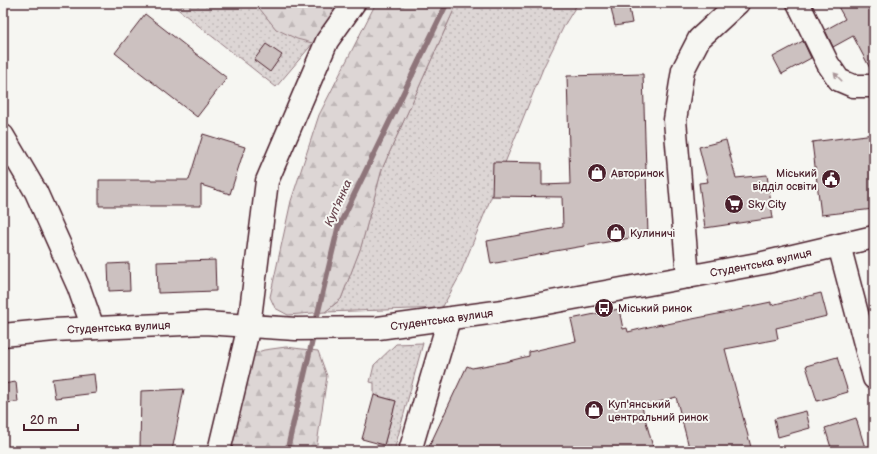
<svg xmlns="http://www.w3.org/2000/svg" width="877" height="454" viewBox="0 0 877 454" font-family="'Balsamiq Sans',sans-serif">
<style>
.grass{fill:url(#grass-dots);stroke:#947a80}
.forest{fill:url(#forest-firs);stroke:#947a80}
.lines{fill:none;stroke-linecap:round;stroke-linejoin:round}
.stream{stroke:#8e747a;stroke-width:5.5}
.building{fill:#ccc1c0;stroke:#4a1f2b}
.minor-casing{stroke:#4a1f2b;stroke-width:25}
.major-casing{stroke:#4a1f2b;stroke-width:25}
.minor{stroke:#f6f6f2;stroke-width:22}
.major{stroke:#f6f6f2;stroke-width:22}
.oneway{fill:#a99598}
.labels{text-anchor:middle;stroke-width:4;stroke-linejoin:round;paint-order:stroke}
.poi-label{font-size:11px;fill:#4a1f2b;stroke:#f6f6f2;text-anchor:start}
.street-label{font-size:11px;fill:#4a1f2b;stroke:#f6f6f2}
.water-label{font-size:12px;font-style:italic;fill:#6c4a52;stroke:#f6f6f2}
</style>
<defs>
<pattern id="grass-dots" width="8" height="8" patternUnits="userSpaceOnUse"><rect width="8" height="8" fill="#ddd6d5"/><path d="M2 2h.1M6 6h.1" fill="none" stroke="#bfb7b7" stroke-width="1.8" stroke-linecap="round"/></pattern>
<pattern id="forest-firs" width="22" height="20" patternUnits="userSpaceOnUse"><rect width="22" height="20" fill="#ddd6d5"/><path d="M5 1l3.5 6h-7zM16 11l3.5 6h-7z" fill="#bfb7b7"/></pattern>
</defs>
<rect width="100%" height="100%" fill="#f6f6f2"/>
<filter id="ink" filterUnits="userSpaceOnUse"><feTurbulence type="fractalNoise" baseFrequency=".025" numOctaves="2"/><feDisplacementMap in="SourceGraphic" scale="8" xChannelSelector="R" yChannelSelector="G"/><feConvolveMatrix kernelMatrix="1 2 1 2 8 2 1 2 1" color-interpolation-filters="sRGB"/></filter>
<g filter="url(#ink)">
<path class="grass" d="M170 3H347L276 87Z
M457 3H578L565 24 544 66 459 277 442 308 325 312 341 299 361 246 382 169Z
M423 343 394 451H376L377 444 384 445 396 401 374 395V383L370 382 374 365 396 344Z"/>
<path class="forest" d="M255 3H327L338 14 316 44 297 39 276 29Z
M376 3H457L382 169 361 247 341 299 325 312 288 315 275 308 270 297 291 201 319 115Z
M286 347 318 351 327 376 316 451H219L242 357 264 350Z"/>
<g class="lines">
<path class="stream" d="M315 325 338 228 447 3
M287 451 314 333"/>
</g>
<path class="building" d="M610 3H628L632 23 615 26Z
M836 3H874V74H873L853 36 833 47 825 30 845 19Z
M145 14 227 78 197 117 115 53Z
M803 41 811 58 782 74 773 57Z
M266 44 282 55 270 72 254 60Z
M643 74 648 235 549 252V253L491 264 487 241 563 227 562 197 492 196 493 162 542 163V185L570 184 567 76Z
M203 134 245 147 230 194 201 185V206H99V180H189Z
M874 134V209L821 215 812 142Z
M726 140 736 178 767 175 773 218 705 228 699 183 708 182 699 147Z
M215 260 216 291 158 293 157 262Z
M129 263 130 290 109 291 108 264Z
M821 293 827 316 776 328 778 339 725 349 752 451H690L676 397 642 407 654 451H427L467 366 472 368 505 362 529 356V352L576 341 571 319 619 309 623 329 627 328 628 332 661 324 662 325 743 309 742 308 771 302V305Z
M837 357 848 392 817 401 806 366Z
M94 374 96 393 55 398 52 379Z
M16 382 18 402 3 403V384Z
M184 389 172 451H140L141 391Z
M374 395 396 401 384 445 362 439Z
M806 411 810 428 778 437 774 419Z
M856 418 866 451H832L825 428Z"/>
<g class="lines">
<g class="minor-casing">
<path id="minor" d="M798 3 828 64 839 80 853 86H874
M3 136 36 192 79 288 93 328
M839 245 874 378
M688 277 675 120 683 70 699 39 738 3
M219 451 249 326 267 181 327 41 354 3
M410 451 449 319"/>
</g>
<g class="major-casing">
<g id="major">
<path id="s1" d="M3 335 54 330 205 323 296 329 378 328 503 311 763 263 874 237"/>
</g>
</g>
<use href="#minor" class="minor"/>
<use href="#major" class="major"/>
</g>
<defs><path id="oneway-solid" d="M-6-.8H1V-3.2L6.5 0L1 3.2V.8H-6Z"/></defs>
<use class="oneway" href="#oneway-solid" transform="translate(838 77) rotate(-134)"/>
</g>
<defs>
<g id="shop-disc" transform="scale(1)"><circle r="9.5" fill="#4a1f2b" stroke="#f6f6f2"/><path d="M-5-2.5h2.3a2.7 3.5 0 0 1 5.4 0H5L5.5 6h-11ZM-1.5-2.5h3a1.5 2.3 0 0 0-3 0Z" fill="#fff"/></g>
<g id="civic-disc" transform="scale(1)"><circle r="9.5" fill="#4a1f2b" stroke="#f6f6f2"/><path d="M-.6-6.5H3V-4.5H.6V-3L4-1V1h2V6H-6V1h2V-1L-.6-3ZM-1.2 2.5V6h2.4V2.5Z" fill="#fff"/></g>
<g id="supermarket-disc" transform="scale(1)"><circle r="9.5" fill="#4a1f2b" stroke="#f6f6f2"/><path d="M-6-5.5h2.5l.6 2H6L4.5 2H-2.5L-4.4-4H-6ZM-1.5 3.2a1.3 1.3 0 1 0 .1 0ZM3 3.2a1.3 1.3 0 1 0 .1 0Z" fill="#fff"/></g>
<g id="bus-disc" transform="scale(1)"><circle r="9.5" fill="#4a1f2b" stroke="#f6f6f2"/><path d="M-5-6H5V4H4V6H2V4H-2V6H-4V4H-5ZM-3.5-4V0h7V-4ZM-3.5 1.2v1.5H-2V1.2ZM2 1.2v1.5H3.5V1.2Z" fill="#fff"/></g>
</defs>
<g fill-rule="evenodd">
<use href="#shop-disc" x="597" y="173"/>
<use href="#civic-disc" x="831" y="179"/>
<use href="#supermarket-disc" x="734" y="204"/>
<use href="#shop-disc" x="616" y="233"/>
<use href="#bus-disc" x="604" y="308"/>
<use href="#shop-disc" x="594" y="410"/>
</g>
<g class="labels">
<g class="poi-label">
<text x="611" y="177">Авторинок</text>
<text x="817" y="177" text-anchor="end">Міський<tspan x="817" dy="13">відділ освіти</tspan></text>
<text x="748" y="208">Sky City</text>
<text x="630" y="237">Кулиничі</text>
<text x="618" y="312">Міський ринок</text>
<text x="608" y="408">Куп'янський<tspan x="608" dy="13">центральний ринок</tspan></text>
</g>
<g class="street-label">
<text dy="4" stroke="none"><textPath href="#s1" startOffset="764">Студентська вулиця</textPath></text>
<text dy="4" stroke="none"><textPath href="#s1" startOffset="440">Студентська вулиця</textPath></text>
<text dy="4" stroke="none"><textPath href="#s1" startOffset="116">Студентська вулиця</textPath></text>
</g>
<g class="water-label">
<text transform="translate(338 203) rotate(-66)" y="4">Куп'янка</text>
</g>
</g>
<rect width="877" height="454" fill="none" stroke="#f6f6f2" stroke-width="16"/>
<rect x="8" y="8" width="861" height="438" fill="none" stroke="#4a1f2b" stroke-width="1.5" filter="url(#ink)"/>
<path d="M24 424v6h54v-6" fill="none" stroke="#4a1f2b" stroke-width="2"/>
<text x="30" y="424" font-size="12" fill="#4a1f2b" stroke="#f6f6f2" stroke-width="3" paint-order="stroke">20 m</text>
</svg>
